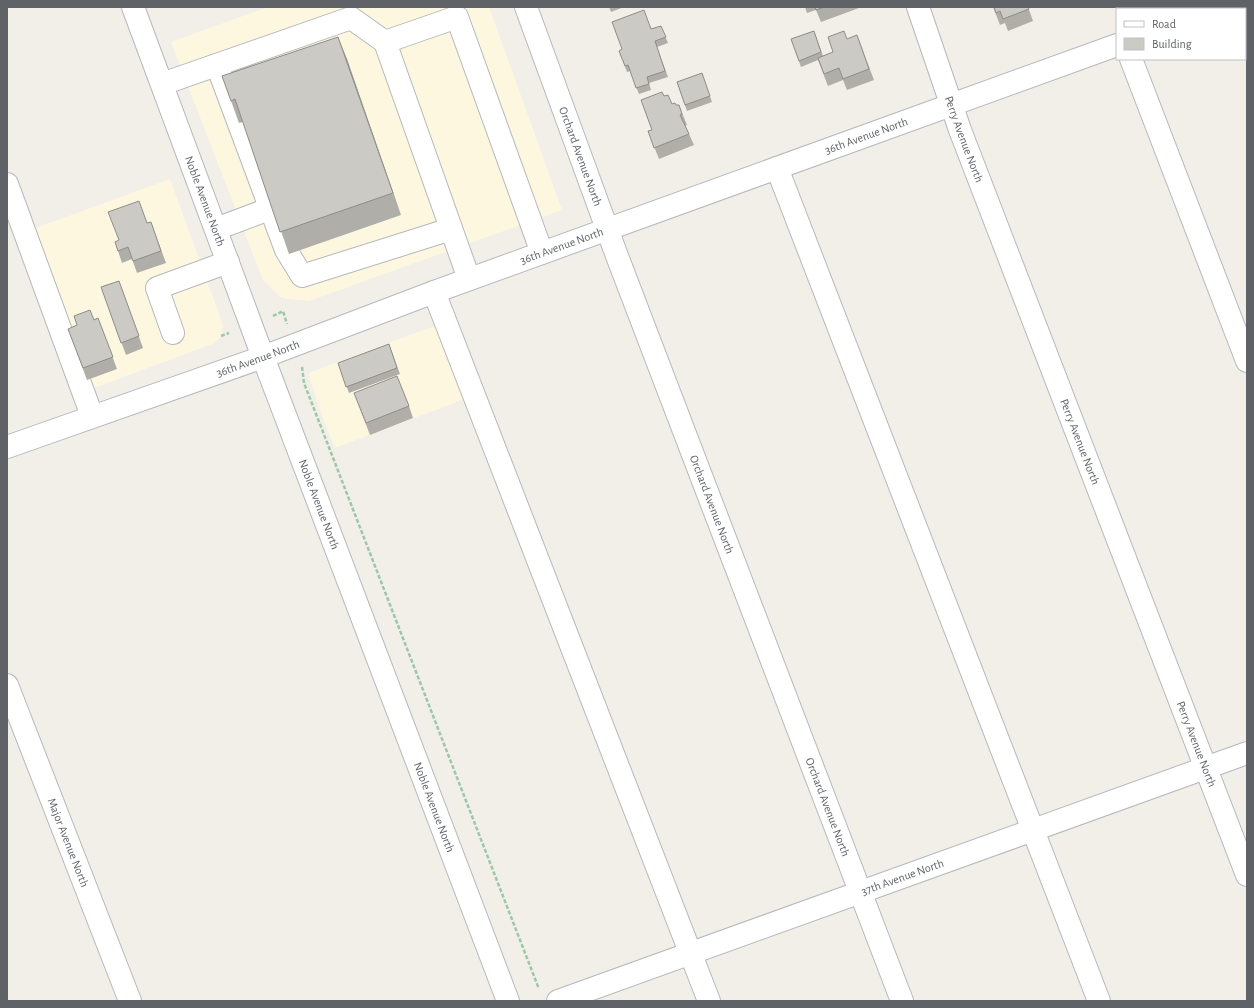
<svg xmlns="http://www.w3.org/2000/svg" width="1254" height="1008" viewBox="0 0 1254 1008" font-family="'Alegreya Sans',sans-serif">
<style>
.commercial{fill:#fef7e0}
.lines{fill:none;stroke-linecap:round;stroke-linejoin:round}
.minor-casing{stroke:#b5b8bc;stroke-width:24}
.path{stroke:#9cc7a9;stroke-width:2.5;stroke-dasharray:4 2;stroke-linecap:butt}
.minor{stroke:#fff;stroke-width:22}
.wall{fill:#afaea9}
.shaded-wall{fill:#8f8d8a}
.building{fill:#cccac5;stroke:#8f8d8a}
.labels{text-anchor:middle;stroke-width:3;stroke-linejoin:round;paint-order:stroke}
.street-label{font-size:12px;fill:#5f6368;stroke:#fff}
</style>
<rect width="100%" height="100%" fill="#f1efe8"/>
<path class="commercial" d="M268 7H489L562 210 309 301 287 299 279 296 263 280 171 42Z
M170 179 223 325 221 336 215 343 83 392 25 232Z
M444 325 470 397 335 448 325 424 309 377V373L429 328Z"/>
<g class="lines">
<g class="minor-casing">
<g id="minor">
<path id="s1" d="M133 7 263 357 508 1001"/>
<path id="s2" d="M526 7 617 256 902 1001"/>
<path id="s3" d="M918 7 960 130 1247 875"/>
<path d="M1214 9 1219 7"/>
<path d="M385 42 469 279"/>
<path d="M1131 59 1247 361"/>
<path d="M217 65 286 250 302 276 451 229"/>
<path d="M162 84 351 18 385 42 457 17 542 253"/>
<path d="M777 168 1099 1001"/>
<path d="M7 184 92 416"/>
<path d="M216 229 269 209"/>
<path d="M434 292 709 1001"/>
<path d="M173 333 157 288 228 262"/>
<path id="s4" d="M7 447 263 357 434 292 1117 45"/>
<path id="s5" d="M7 685 130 1001"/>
<path id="s6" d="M558 1001 1247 753"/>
</g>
</g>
<path class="path" d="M273 316 283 311 287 324
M221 336 229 333
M302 367 304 383 539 989"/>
<use href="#minor" class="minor"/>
</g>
<path class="wall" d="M609 7H624L611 12Z
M805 7H858L859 8 821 22 816 10 807 13Z
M993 7H1028L1033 21 1008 31 1005 23 1000 25Z
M661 26 668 43 657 47 668 77 649 83 651 90 639 94 630 71 627 72 619 51 622 49 651 29Z
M814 31 823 56 833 52 847 39 857 35 874 80 847 90 843 80 828 86 818 60 801 67 791 39Z
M338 37 401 215 289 254 243 122 239 123 222 76Z
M702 73 712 102 687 111 677 82Z
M664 96 672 104 676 105H679L687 125 685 126 689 134 694 145 659 159 648 131 652 130 641 100Z
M151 222 166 263 137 273 132 259 122 263 115 242 119 240 147 223Z
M119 281 143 348 126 355 101 287Z
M98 318 117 369 87 380 68 329Z
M389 344 400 374 349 393 338 363Z
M354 393 409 406 413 418 370 435Z"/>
<path class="shaded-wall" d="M338 37 347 59 401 215 393 193Z"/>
<path class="building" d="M815 7H825L816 10Z
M994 7H1028L1029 9 1003 19 1000 11 996 13Z
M644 10 651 29 661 26 666 37 655 41 665 71 647 77 649 84 636 88 628 65 625 66 619 51 622 49 612 22Z
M814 31 821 52 799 61 791 39Z
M844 31 847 39 857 35 869 69 843 79 839 68 824 74 818 58 833 52 828 37Z
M338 37 393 193 280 232 235 99 231 101 222 76Z
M702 73 710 96 685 105 677 82Z
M662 92 664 96 668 95 672 104 675 103 676 105H679L682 114 680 115 689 134 654 148 648 131 652 130 641 100Z
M139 201 147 223 151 222 161 251 133 261 128 247 118 251 115 242 119 240 108 212Z
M119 281 139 336 121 343 101 287Z
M90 310 94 320 98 318 113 357 83 368 68 329 77 325 74 316Z
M389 344 397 368 346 387 338 363Z
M397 376 409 406 366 423 354 393Z"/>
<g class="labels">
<g class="street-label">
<text dy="4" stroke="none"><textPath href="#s4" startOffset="914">36th Avenue North</textPath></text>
<text dy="4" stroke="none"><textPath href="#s3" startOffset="140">Perry Avenue North</textPath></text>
<text dy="4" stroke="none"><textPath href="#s2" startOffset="159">Orchard Avenue North</textPath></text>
<text dy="4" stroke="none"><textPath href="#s1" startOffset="207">Noble Avenue North</textPath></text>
<text dy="4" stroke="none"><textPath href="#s4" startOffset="590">36th Avenue North</textPath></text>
<text dy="4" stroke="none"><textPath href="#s4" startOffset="266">36th Avenue North</textPath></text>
<text dy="4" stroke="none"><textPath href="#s3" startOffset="464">Perry Avenue North</textPath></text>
<text dy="4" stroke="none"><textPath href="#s1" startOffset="531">Noble Avenue North</textPath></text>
<text dy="4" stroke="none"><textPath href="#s2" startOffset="531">Orchard Avenue North</textPath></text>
<text dy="4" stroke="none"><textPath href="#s3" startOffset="788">Perry Avenue North</textPath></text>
<text dy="4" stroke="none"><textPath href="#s1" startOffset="855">Noble Avenue North</textPath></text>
<text dy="4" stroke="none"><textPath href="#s2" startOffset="855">Orchard Avenue North</textPath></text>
<text dy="4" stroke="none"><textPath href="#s5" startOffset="169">Major Avenue North</textPath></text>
<text dy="4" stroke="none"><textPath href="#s6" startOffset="366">37th Avenue North</textPath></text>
</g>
</g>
<rect width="1254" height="1008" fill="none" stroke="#5f6368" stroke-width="16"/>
<rect x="1116" y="8" width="130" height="52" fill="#ffffff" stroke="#bfc1c3"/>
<rect x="1124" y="21" width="20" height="6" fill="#ffffff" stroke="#bfc1c3"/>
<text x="1152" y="28" font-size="12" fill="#5f6368">Road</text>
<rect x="1124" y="38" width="20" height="12" fill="#cccac5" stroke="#bfc1c3"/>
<text x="1152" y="48" font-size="12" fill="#5f6368">Building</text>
</svg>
